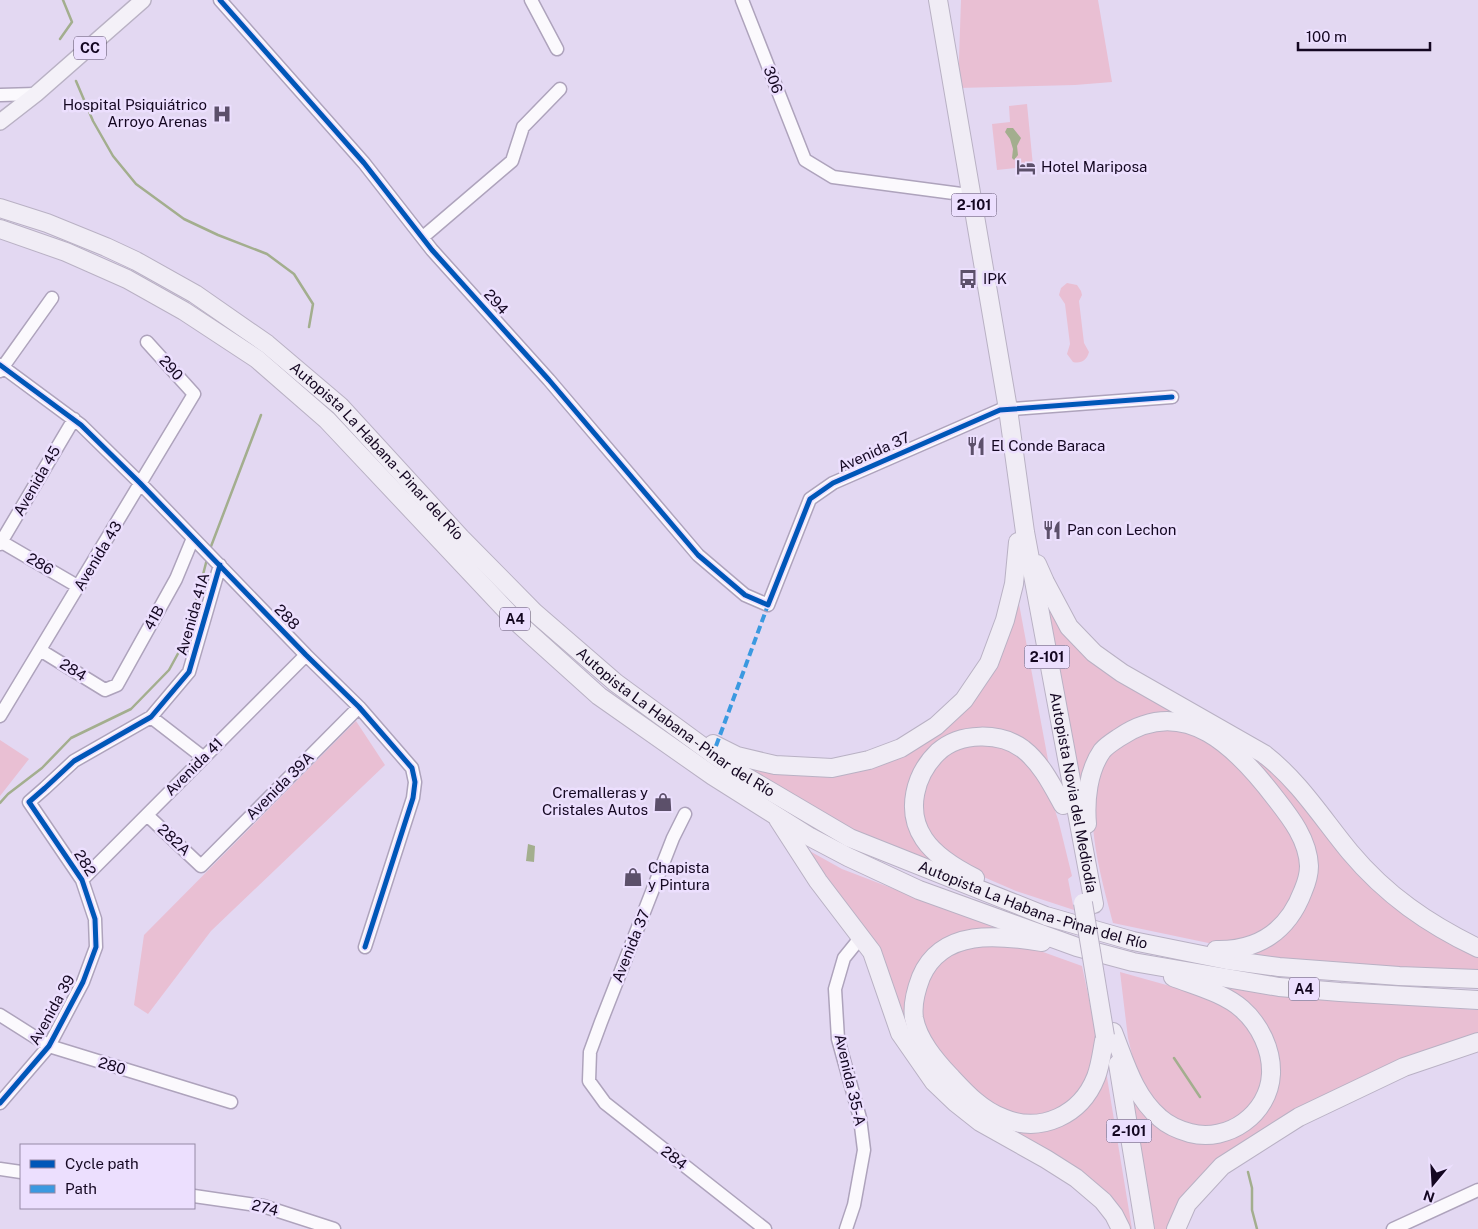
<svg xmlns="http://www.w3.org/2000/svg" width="1478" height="1229" viewBox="0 0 1478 1229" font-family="'Public Sans',sans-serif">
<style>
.green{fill:#e9bfd3}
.water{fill:#a3ae8e}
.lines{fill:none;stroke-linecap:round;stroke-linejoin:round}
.stream{stroke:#a3ae8e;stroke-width:2.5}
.minor-casing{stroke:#aea3bc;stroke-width:15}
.major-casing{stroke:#b9b1c4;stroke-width:18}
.highway-casing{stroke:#b9b1c4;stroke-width:20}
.minor{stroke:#fbf9fd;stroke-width:12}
.major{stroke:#f4f1f8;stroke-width:15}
.highway{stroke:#f0ecf5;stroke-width:18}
.highway-bridge-casing{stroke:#b9b1c4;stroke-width:20;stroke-linecap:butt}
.highway-bridge{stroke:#f0ecf5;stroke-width:18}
.quiet{stroke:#3b99e0;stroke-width:4;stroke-dasharray:8 4;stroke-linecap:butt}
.cycleway-casing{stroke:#ecdffe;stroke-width:8}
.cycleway{stroke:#0057b8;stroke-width:5}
.labels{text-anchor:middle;stroke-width:5;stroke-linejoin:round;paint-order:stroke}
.shield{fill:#ecdffe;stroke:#554863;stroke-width:1}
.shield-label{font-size:14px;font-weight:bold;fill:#140721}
.street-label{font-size:15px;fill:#140721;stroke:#ecdffe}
.poi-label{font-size:15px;fill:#140721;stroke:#ecdffe;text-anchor:start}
</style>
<rect width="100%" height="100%" fill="#e3d8f2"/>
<path class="green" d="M961 0H1098L1112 82 1075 85 958 88Z
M1027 104 1033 166 997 170 992 124 1010 122 1009 106Z
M1067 283 1077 285 1081 291 1082 295 1079 301 1084 343 1089 352C1087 360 1081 364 1073 362L1067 354 1070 344 1065 304 1059 295 1061 288Z
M1017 593 1051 776 1026 746 948 740 909 808 956 874 852 830 749 769 806 774 843 772 961 712Z
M1043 595 1060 621 1266 763 1344 851 1478 953V972L1436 971 1244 955 1308 895 1299 822 1189 721 1110 739 1082 809Z
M356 721 385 765 211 931 148 1014 134 1005 144 935Z
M1163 726 1196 732 1218 745 1261 788 1288 824 1300 851V888L1270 931 1245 941 1218 945 1113 923C1101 876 1071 780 1117 745 1126 738 1152 730 1163 726Z
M0 740 29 759 0 796Z
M988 741 1021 754 1050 794 1059 823 1072 876 1068 879 1074 910 1016 891 979 875 951 858 923 825V782L948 751Z
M797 844 842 869 1014 935 974 933 953 940 934 951 924 963 914 981 908 1007 914 1031 926 1054 944 1075 975 1107 1004 1122 1027 1129 1065 1122 1079 1111 1092 1095 1101 1076 1104 1059 1132 1229H1125L1120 1218 1103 1194 1075 1171 976 1113 951 1094 929 1069 912 1041 895 995 874 946Z
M1018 943 1082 966 1095 1027V1062L1072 1104 1032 1120 988 1105 939 1057 917 1014 928 972 956 948Z
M1120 972 1220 1000 1241 1014 1265 1056 1264 1088 1246 1115 1210 1131 1173 1123 1139 1083 1128 1038Z
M1210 984 1318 999 1478 1010V1040L1246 1148 1170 1229H1155L1129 1086 1177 1134 1250 1122 1274 1050Z"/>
<path class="water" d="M1007 128H1013L1021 138 1017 146 1018 155 1014 160 1012 158 1013 149 1010 139 1005 132Z
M528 844 535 846 534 862 526 861Z"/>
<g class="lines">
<path class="stream" d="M60 39 72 22 63 0
M76 81 93 121 113 156 136 184 184 219 218 235 267 254 294 274 313 304 309 327
M210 549 261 415
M0 803 8 794 42 768 71 738 131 709 169 670 187 637 207 559
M1174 1058 1200 1097
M1248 1172 1252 1188V1210L1257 1229"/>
<g class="minor-casing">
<path id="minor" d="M220 0 364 163 432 250 549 380 698 555 745 595 768 605 810 499 833 483 1000 410 1172 397
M531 0 557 49
M742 0 805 160 833 177 961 194 971 193
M0 95 36 94
M423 237 512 161 523 127 560 89
M0 365 81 425 140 483 306 655 359 707 412 768 415 782 413 798 365 947
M0 371 52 298
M0 541 79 587
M0 544 74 419
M40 650 105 690 117 685 176 579 193 538
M0 716 194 394 147 342
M151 717 204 758
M685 814 673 838 601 1022 590 1052 589 1081 605 1103 765 1229
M147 815 201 866 359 707
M82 880 306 655
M0 1015 49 1046 231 1102
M0 1103 49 1046 83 982 96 947 95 919 82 880 29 802 45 788 74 761 151 717 189 672 220 565
M0 1169 21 1172
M194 1196 263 1206 334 1229
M846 1229 854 1205 864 1150 860 1118 838 1039 835 989 844 958 861 937
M1393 1229 1478 1190"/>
</g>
<g class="major-casing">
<path id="major" d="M0 122 36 94 143 0"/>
</g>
<g class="highway-casing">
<g id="highway">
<path id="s1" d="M938 0 1008 409 1025 532 1094 904"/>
<path id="s2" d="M0 208 47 223 106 247 136 261 195 294 267 344 340 406 461 538 534 612 616 683 736 771 850 838 1046 916 1133 941 1227 960 1279 967 1399 976 1478 979"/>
<path d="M0 229 66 252 127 279 184 311 257 359 327 420 519 624 599 696 713 776 810 837 848 857 919 890 1077 947 1133 962 1279 987 1340 992 1478 1000"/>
<path d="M1037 564 1045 582 1069 627 1094 653 1122 673 1264 754C1299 781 1322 818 1350 852 1386 895 1428 924 1478 948"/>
<path d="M713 744 737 756 775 765 832 768 869 760 901 748 936 726 964 700 989 663 1005 620 1014 584 1018 542"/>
<path d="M778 819 818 881 872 952 900 1033 934 1082 956 1103 980 1122 1046 1159 1076 1178 1103 1201 1114 1215 1121 1229"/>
<path d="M1087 824C1085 800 1088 771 1102 751 1107 745 1114 741 1120 737 1185 693 1238 749 1276 799 1291 818 1308 840 1309 866 1309 874 1306 884 1303 891 1288 931 1258 951 1216 950"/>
<path d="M975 878C957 869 936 857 924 839 905 811 915 774 938 752 960 732 1000 732 1023 749 1041 763 1052 785 1063 805"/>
<path d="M1042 942C999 935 942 928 921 977 916 990 912 1004 914 1018 918 1040 935 1060 950 1076 965 1092 981 1110 1003 1118 1041 1134 1081 1115 1096 1077 1101 1064 1102 1050 1105 1036"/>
<path d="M1113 1032C1125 1062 1134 1096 1160 1118 1169 1126 1179 1130 1190 1133 1228 1143 1269 1114 1271 1074 1272 1050 1260 1025 1242 1009 1224 993 1196 986 1173 977"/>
<path d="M1118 1064 1145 1229"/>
<path d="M1176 1229 1187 1204 1222 1166 1299 1117 1404 1067 1478 1042"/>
</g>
</g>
<use href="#minor" class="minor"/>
<use href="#major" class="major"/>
<use href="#highway" class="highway"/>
<g class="highway-bridge-casing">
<path id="highway-bridge" d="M1083 903 1105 1036"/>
</g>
<use href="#highway-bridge" class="highway-bridge"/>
<path class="quiet" d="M716 746 768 605"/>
<g class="cycleway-casing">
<path id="cycleway" d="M220 0 364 163 432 250 549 380 698 555 745 595 768 605 810 499 833 483 1000 410 1172 397
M0 365 81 425 140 483 306 655 359 707 412 768 415 782 413 798 365 947
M0 1103 49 1046 83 982 96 947 95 919 82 880 29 802 45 788 74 761 151 717 189 672 220 565"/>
</g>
<use href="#cycleway" class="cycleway"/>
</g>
<defs>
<g id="hospital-bare" transform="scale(1.5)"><path d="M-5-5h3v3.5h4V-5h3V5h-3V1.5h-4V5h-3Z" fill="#5c506a" stroke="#ecdffe" stroke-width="2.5" paint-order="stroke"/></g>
<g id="hotel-bare" transform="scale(1.5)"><path d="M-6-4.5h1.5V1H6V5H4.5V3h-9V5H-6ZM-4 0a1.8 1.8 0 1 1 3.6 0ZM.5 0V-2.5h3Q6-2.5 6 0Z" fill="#5c506a" stroke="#ecdffe" stroke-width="2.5" paint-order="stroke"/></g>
<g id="bus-bare" transform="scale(1.5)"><path d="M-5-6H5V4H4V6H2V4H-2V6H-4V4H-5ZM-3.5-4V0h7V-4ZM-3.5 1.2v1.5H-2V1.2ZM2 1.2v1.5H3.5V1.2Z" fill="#5c506a" stroke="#ecdffe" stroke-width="2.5" paint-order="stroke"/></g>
<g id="restaurant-bare" transform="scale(1.5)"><path d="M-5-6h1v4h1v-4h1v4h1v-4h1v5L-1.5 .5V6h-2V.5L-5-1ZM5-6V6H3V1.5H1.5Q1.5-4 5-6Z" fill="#5c506a" stroke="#ecdffe" stroke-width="2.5" paint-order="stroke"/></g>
<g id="shop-bare" transform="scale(1.5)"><path d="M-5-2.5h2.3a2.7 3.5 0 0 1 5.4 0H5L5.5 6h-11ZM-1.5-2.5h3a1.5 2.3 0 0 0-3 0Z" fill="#5c506a" stroke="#ecdffe" stroke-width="2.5" paint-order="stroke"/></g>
</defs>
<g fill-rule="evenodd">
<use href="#hospital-bare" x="222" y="114"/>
<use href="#hotel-bare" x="1026" y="167"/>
<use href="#bus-bare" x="968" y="279"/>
<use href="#restaurant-bare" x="976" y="446"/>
<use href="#restaurant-bare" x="1052" y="530"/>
<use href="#shop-bare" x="663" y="802"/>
<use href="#shop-bare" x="633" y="877"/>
</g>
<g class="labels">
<g class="shield">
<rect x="74" y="36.5" width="32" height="23" rx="4"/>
<rect x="951.5" y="193.5" width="45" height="23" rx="4"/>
<rect x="500" y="607.5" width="30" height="23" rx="4"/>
<rect x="1024.5" y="645.5" width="45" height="23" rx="4"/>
<rect x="1289" y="977.5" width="30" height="23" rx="4"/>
<rect x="1106.5" y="1119.5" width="45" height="23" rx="4"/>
</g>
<g class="shield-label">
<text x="90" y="53">CC</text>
<text x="974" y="210">2-101</text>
<text x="515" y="624">A4</text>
<text x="1047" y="662">2-101</text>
<text x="1304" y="994">A4</text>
<text x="1129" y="1136">2-101</text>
</g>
<g class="street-label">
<text transform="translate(773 80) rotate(69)" y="5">306</text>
<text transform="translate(496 302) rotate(48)" y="5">294</text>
<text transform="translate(171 368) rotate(48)" y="5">290</text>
<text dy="5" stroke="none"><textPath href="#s2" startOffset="455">Autopista La Habana - Pinar del Río</textPath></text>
<text transform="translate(874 452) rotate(-24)" y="5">Avenida 37</text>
<text transform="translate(37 481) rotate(-60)" y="5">Avenida 45</text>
<text transform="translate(98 556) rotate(-59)" y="5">Avenida 43</text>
<text transform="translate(40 564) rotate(30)" y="5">286</text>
<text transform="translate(193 614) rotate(-74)" y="5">Avenida 41A</text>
<text transform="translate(287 617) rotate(46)" y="5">288</text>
<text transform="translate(154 618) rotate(-61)" y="5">41B</text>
<text transform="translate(73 670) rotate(32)" y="5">284</text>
<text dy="5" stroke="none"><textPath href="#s2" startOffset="860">Autopista La Habana - Pinar del Río</textPath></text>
<text transform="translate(194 767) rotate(-45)" y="5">Avenida 41</text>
<text transform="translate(280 786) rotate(-45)" y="5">Avenida 39A</text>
<text dy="5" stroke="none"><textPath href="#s1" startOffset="804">Autopista Novia del Mediodía</textPath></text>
<text transform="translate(174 840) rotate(43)" y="5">282A</text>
<text transform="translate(85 863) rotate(59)" y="5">282</text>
<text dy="5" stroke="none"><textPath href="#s2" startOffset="1265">Autopista La Habana - Pinar del Río</textPath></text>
<text transform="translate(631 946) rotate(-68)" y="5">Avenida 37</text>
<text transform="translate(52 1010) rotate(-61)" y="5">Avenida 39</text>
<text transform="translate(112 1066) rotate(17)" y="5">280</text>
<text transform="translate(850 1080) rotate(77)" y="5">Avenida 35-A</text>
<text transform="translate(674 1158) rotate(38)" y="5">284</text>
<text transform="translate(265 1208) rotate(14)" y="5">274</text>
</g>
<g class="poi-label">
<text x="207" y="110" text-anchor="end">Hospital Psiquiátrico<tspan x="207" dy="17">Arroyo Arenas</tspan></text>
<text x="1041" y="172">Hotel Mariposa</text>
<text x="983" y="284">IPK</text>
<text x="991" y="451">El Conde Baraca</text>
<text x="1067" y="535">Pan con Lechon</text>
<text x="648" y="798" text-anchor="end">Cremalleras y<tspan x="648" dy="17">Cristales Autos</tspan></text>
<text x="648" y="873">Chapista<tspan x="648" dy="17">y Pintura</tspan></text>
</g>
</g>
<rect x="20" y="1144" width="175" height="65" fill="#ecdffe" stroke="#9689a6"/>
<rect x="30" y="1160" width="25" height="8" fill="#0057b8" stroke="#9689a6"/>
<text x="65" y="1169" font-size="15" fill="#140721">Cycle path</text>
<rect x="30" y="1185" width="25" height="8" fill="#3b99e0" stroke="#9689a6"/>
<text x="65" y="1194" font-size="15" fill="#140721">Path</text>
<g transform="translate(1433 1184) rotate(198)" stroke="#ecdffe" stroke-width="4" paint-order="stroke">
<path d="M0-4L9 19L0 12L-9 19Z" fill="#140721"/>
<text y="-8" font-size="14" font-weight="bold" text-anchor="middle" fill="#140721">N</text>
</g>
<path d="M1298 42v8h132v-8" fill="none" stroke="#140721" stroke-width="2.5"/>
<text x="1306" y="42" font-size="15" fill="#140721" stroke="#ecdffe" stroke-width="4" paint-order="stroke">100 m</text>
</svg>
